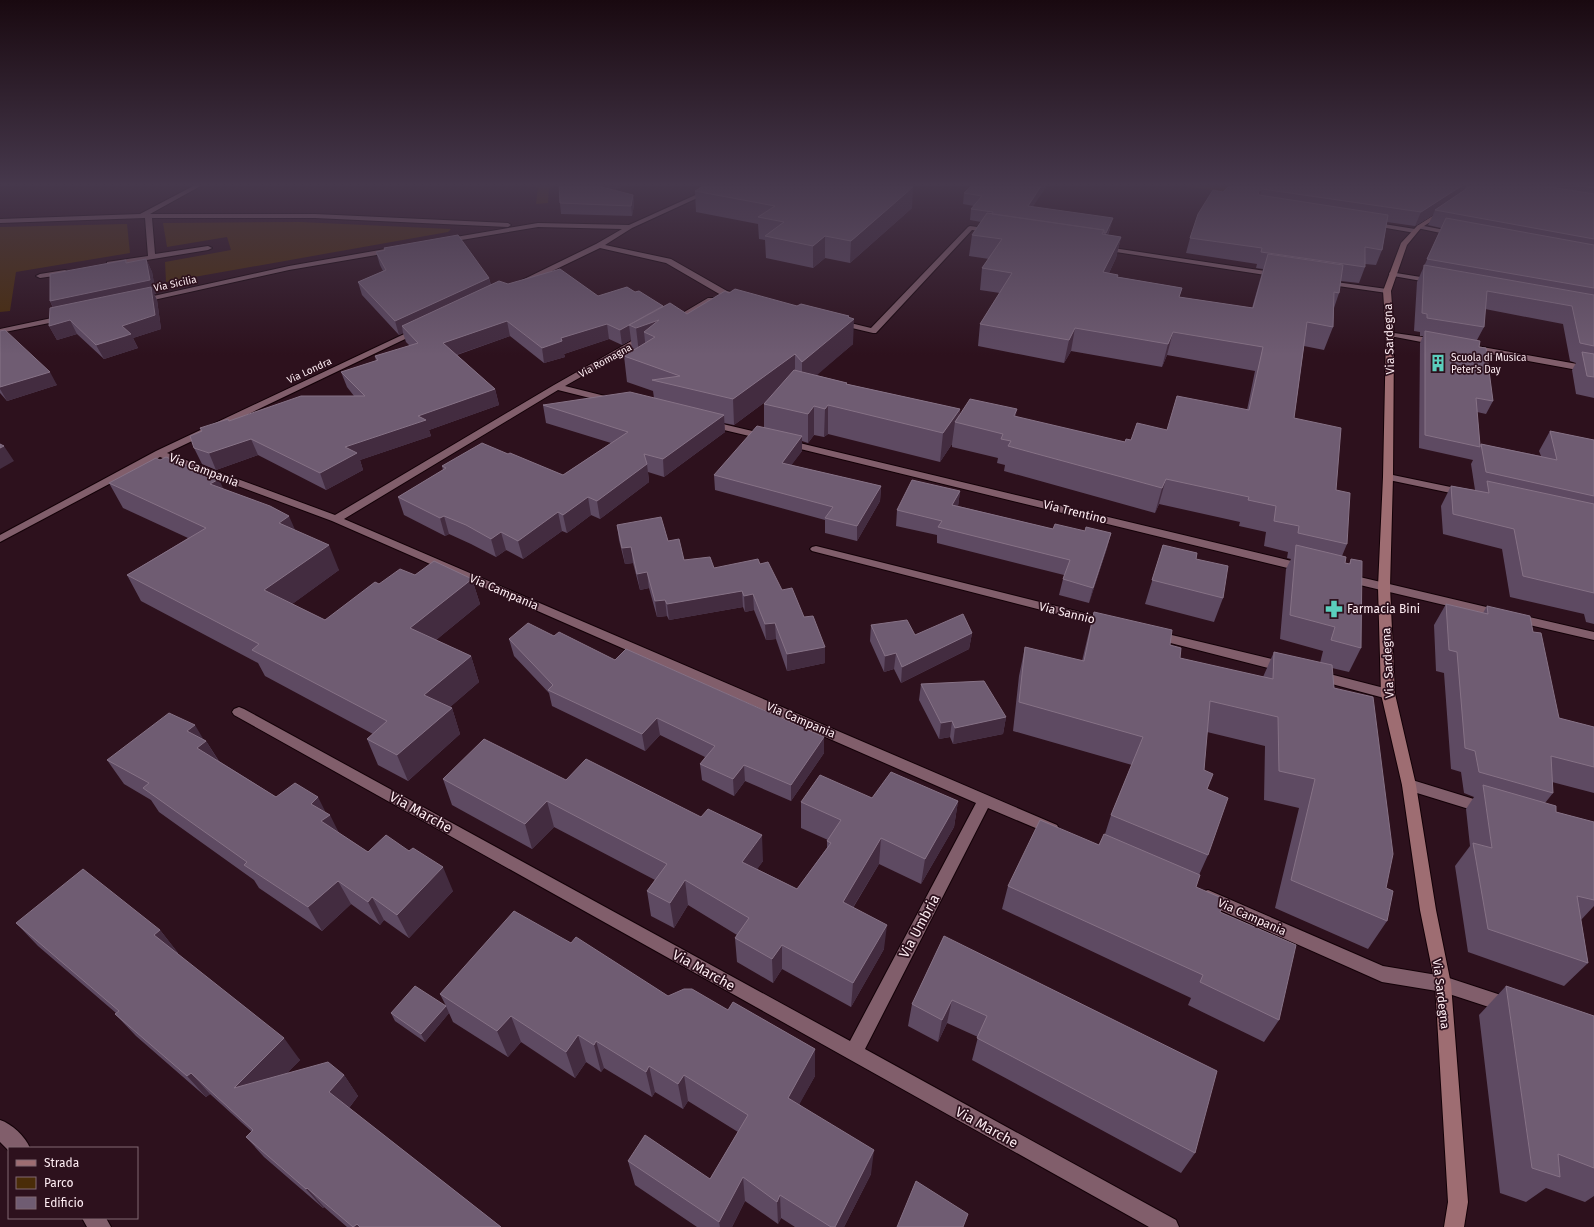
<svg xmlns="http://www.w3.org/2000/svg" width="1594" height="1227" viewBox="0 0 1594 1227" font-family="'Fira Sans',sans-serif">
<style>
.green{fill:#4a2c08}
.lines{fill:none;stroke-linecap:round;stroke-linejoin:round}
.street-casing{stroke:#130007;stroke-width:2}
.secondary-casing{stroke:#130007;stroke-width:2}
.street{fill:#815e6b;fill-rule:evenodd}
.secondary{fill:#9e6d72;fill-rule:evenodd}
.wall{fill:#5e4a62}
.shaded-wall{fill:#432c40}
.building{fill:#6f5c72;stroke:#867286}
.labels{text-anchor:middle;stroke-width:3.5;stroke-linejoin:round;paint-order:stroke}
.far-street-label{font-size:10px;fill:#feedf3;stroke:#2d111d}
.far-poi-label{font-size:10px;fill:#feedf3;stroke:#2d111d;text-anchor:start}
.street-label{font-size:12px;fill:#feedf3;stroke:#2d111d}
.poi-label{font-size:12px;fill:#feedf3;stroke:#2d111d;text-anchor:start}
.near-street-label{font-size:14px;fill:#feedf3;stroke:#2d111d}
</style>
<rect width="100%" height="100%" fill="#2d111d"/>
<path class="green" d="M472 183H561L549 188 548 203 536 204 538 187Z
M1160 183H1243L1235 193Z
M300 222 451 229 448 232 166 282 165 262 231 250 227 237 167 247 163 223Z
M127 224 130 253 16 272 10 311 0 312V227Z"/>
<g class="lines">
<g class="street-casing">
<path id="street" d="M199 183H206L150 214H315L508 223 511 225 508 227 315 218H152L155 254 208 246 212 248 208 250 110 266H107V262L148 256 145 218 0 223V219L140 214Z
M722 183H730L632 228 605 245 671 259 727 291 742 295V299H739L721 295 666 263 600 248 519 287H513L512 285 596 244 622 229 538 227 444 243 440 241 444 239 538 223 629 225Z
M1371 222 1415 229 1418 231 1415 233 1369 225 1368 224Z
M1419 225 1455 232 1458 234 1455 236 1417 228V226Z
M970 226 992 229 995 231 992 233 972 230 876 333H873L835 324 834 322 838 320 871 328 968 227Z
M1100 246 1278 273 1282 275 1278 277 1103 250H1100Z
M391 248 395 250 394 252 289 270 140 303 136 301 140 299 289 266Z
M65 270 69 272 68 274 40 278 36 276 40 274Z
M1390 272 1433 279 1437 281 1433 283 1393 276 1389 274Z
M1321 280 1387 289 1391 291 1387 293 1324 284 1320 282Z
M708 298H714L715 300 676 323H673L669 321Z
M66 315 70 317 69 319 0 333V329Z
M417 328H420L424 330 167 453 335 515 554 385 642 335H648L649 337 648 339 565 386 617 399 619 401 617 403 614 404 558 390 344 519 1057 825 1059 829 1057 833 1052 835 988 808 865 1049 1176 1220 1179 1227H1149L234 715 232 712 234 709 239 707 244 709 850 1041 976 803 332 521 160 457 0 542V535L156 451Z
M1387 332 1437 339 1441 342 1437 345 1390 336H1387L1386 334Z
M1471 345 1594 367V373L1468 350 1467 348Z
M710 421 769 435 771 437 766 440 707 426 705 424 707 422Z
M787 440 1304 564 1308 565 1310 568 1308 571 1304 572 784 445 782 443 784 441Z
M1388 474 1465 490 1470 493 1465 496 1384 479 1383 477 1384 475Z
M816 546 1112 620 1114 623 1112 626 1108 627 812 551 810 549 812 547Z
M1347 574 1499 610 1503 611 1505 614 1503 617 1499 618 1343 581 1341 578 1343 575Z
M1516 614 1594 632V640L1512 621 1510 618 1512 615Z
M1155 631 1284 662 1288 664 1290 667 1288 670 1284 672 1151 638 1149 635 1151 632Z
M1318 671 1388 689 1393 691 1395 694 1393 697 1388 699 1313 679 1312 676 1313 673Z
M1409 779 1490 804 1492 808 1490 812 1485 814 1404 789 1402 785 1404 781Z
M1208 890 1383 966 1443 976 1513 999 1516 1005 1513 1011 1507 1013 1443 992 1382 982 1202 902 1200 897 1202 892Z
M0 1120C12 1124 25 1136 30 1148H9V1151L0 1142Z
M82 1218H106L111 1227H87Z"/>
</g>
<g class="secondary-casing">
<path id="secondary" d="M1442 210 1447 211 1421 228 1407 245 1391 291 1394 334 1393 477 1390 587 1395 694 1416 785 1436 910 1451 984 1468 1202 1464 1227H1444L1448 1202 1435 984 1420 910 1402 785 1381 694 1378 587 1383 477 1386 334 1383 291 1401 243 1417 226Z"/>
</g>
<use href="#street" class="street"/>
<use href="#secondary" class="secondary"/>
</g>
<path class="wall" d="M554 183H630L614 190 633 195 634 205 632 216 561 214 560 203 559 185Z
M974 183 1033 207 1110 229 1108 235 1121 237 1116 258 1109 273 1118 277 1182 288 1179 297 1252 308 1263 269 1256 268 1257 264 1186 253 1190 238 1223 192 1232 183H1594V398L1576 394 1572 370 1576 363 1570 361 1563 324 1485 309 1484 327 1477 340 1493 401 1486 414 1477 412 1480 445 1481 444 1541 456 1539 451 1550 431 1594 440V624L1586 622 1584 614 1510 597 1502 549 1443 534 1441 506 1451 486 1475 490 1471 464 1473 460 1419 448 1420 343 1423 336H1420V332L1414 331 1417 282 1441 228 1428 225 1433 215 1415 226 1387 222 1382 250 1376 265 1365 264V267L1359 283 1341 281 1339 293 1334 308 1333 327 1324 350 1304 346 1294 418 1336 490 1347 544 1342 556 1345 563 1349 564 1351 559 1361 648 1349 672 1332 668 1334 688 1386 888 1387 921 1368 949 1275 908 1299 808 1264 800 1265 746 1207 732 1204 770 1207 789 1208 855 1199 875 1196 887 1220 912 1279 1020 1264 1042 1188 1005 1191 998 1002 909 1008 886 1099 845 1105 834 1111 815 1132 765 1013 731 1019 676 1025 647 1082 661 1087 640 1094 612 1170 645 1180 658 1263 677 1274 652 1320 663 1323 651 1280 639 1286 569 1291 559 1287 558 1288 552 1264 546 1266 532 1239 526 1240 522 1159 504 1155 513 1004 471 1005 465 997 463 998 458 952 447V444L940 462 828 434 824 437 814 435 808 443 802 441V451L791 465 881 486 880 501 857 541 825 533V520L715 490 714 475 764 427V404L765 402 734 425 724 423 725 432 664 477 648 472 649 482 600 519 591 515 567 533 562 531 523 559 506 550 496 557 471 544 449 534 445 536 404 515 398 497 443 470 442 466 508 454 563 475 611 443 546 423 543 405 654 398 653 391 627 382 624 356 633 351 632 350 631 340 622 345 609 339 564 354 565 357 544 363 510 336 457 355 495 389 499 405 429 430 431 436 360 460 363 470 326 490 258 455 216 470 202 464 194 448 202 432 200 428 354 396 347 387 341 372 376 361 375 356 410 346 406 342 403 333 399 335 362 295 358 282 383 271 380 265 376 252 489 278 491 285 508 284 598 296 635 292 663 306 687 314 729 293 797 306 849 316 853 344 816 375 847 383V384L960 409 959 415 1016 417 1125 442 1167 430 1247 410 1255 371 1167 355 1162 367 1071 351 1064 363 978 346 980 324 1000 293 980 290 982 268 989 259 969 256 972 235 981 222 970 220 971 209 974 206 963 204 964 193Z
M695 191 912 208 850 263 825 258 813 268 766 258 765 240 759 239 758 224 696 212Z
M146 259 152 272 156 294H154L157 300 161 329 133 338 138 348 104 359 77 334 57 340 49 326 53 308 50 301 126 260 127 263Z
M0 331 57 385 7 401 0 393Z
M109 483 224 489 295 530 339 570 292 604 325 620 379 584 415 575 472 579 480 604 436 640 471 656 479 682 450 707 452 708 460 734 408 781 378 765 367 739 373 734 265 676 258 663 141 601 127 575 188 538 123 508Z
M960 491 958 506 1053 529 1111 533 1107 548 1089 603 1059 595 1064 575 937 543V535L896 526 897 510Z
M617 525 668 541 684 560 714 568 760 564 782 590 804 617 825 663 787 671 776 639 766 640 754 610 745 612 743 607 669 620 667 616 657 617 649 588 640 590 633 563 625 564 619 540Z
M1163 545 1196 559 1223 598 1214 622 1145 604Z
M1446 604 1483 613 1487 606 1533 632 1559 718 1594 727V793L1552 782 1553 793 1545 803 1556 812 1594 822V906L1581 920 1588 963 1564 986 1468 952 1455 866 1470 846 1466 809 1474 797 1464 793 1461 772 1451 769 1444 673 1436 671 1434 625Z
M871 625 915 635 972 633 969 649 901 683 894 669 884 672 870 641Z
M554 636 615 660 824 737V753L791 801 745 781 734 796 702 780 700 764 705 757 660 735 645 751 552 706 549 693 514 656 509 639Z
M921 684 1006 717 1003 734 953 744 950 737 939 739 919 700Z
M203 739 206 741 219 761 276 797 326 813 339 833 368 852 453 891 409 938 384 920 380 925 351 904 322 931 259 888 254 880 159 812 151 800 124 784 107 760Z
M443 779 566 780 763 861 757 869 797 889 827 848V841L828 840 801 828V802L872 798 958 801 954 827 921 884 879 864 853 908 884 949 851 1007 782 969 773 983 737 962 735 938 737 935 688 905 674 928 651 916 647 891 655 880 554 827 532 849 452 805Z
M16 923 160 930 178 953H177L300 1060 287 1073 344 1075 358 1096 349 1108 501 1227H347L324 1207 323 1208 264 1157 246 1137 252 1132 210 1094 206 1097 136 1036 115 1014 116 1013 38 946Z
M944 936 1195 1153 1181 1173 972 1060 978 1037 947 1023 938 1042 908 1026 912 1004Z
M1506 986 1594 1016V1196L1585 1202 1546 1188 1526 1202 1500 1193 1479 1015Z
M440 994 668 996 815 1076 799 1104 871 1174 844 1227H795L781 1218 778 1224 745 1201 732 1227H697L635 1185 628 1161 710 1179 738 1132 688 1101 683 1109 655 1092 652 1097 604 1068 601 1072 586 1062 575 1078 521 1042 508 1057 453 1022 449 1013 425 1042 395 1021 391 1013 446 1006Z"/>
<path class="shaded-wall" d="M607 183H630L600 197 598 186Z
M1043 183H1049L1026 217 1028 206Z
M1466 183H1468L1462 195 1435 210 1433 215 1415 226 1421 212Z
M913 187 912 208 850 263 851 241Z
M1262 189 1257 204 1258 192Z
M633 195 634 205 632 216 631 206Z
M1113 218 1110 229 1103 245 1106 233Z
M825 236V258L813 268V246Z
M1121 237 1116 258 1099 294 1103 272Z
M146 259 152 272 156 294H154L157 300 161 329 133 338 138 348 104 359 96 345 127 336 57 315 50 301Z
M489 278 492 291 402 326 403 333 399 335 395 321Z
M663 306 655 337 644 332 646 351 639 353 636 328 629 325 631 340 622 345 620 330Z
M849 316V322L854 319 853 344 802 388V362Z
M70 320 77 334 57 340 49 326Z
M507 321 510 336 447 358 443 343Z
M607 324 609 339 564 354 565 357 544 363 542 348 561 338Z
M1075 328 1071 351 1064 363 1069 340Z
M1173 332 1167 355 1162 367 1168 344Z
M795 354V380L734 425 733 399Z
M50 372 57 385 7 401 0 389V387Z
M495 389 499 405 429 430 431 436 360 460 363 470 326 490 320 473 345 447 418 416Z
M828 405V434L824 437 825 409Z
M814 406V435L808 443V414Z
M960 409 958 423 955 422 952 444 940 462 943 433Z
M1017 409 1013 433 1014 416Z
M724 415 725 432 664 477 663 459Z
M802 436V451L782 478V463Z
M251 439 258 455 216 470 209 453Z
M4 446 14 461 0 469V448Z
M647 464 649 482 600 519 597 501Z
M219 479 230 504 210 484Z
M1166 479 1159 504 1155 513 1162 488Z
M881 486 880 501 857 541V526Z
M960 491 958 507 952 505Z
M588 497 591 515 567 533 563 515Z
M558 512 562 531 523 559 518 541Z
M289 516 300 541 279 523Z
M444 516 449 534 445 536 440 518Z
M501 532 506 550 496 557 491 539Z
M1111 533 1107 548 1089 603 1093 588Z
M329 545 339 570 276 616 264 590Z
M631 547 633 563 625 564 622 548Z
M647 572 649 588 640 590 637 574Z
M472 579 480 604 419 654 410 628Z
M742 591 743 607 669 620 667 604Z
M753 594 754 610 745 612 744 596Z
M665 600 667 616 657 617 655 601Z
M775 623 776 639 766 640 765 624Z
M972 633 969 649 901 683 902 667Z
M825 647V663L787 671V654Z
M896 653 894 669 884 672 885 656Z
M471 656 479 682 434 721 424 695Z
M452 708 460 734 408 781 397 755Z
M1006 717 1003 734 953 744 955 728Z
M657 718 660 735 645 751 642 734Z
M952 721 950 737 939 739 941 723Z
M195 725 205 742 206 741 221 765 211 772 187 731Z
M824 737V753L791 801V785Z
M744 765 745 781 734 796 733 779Z
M318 797 328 817 330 815 342 839 324 827 311 804Z
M547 801 554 827 532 849 525 824Z
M958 801 954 827 921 884 925 859Z
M762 835 763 861 744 887 742 862Z
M881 838 879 864 841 927 843 902Z
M443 867 453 891 409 938 397 915Z
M685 880 688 905 674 928 670 903Z
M338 881 351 904 322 931 308 907Z
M372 897 384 920 380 925 368 902Z
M887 925 884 949 851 1007 853 983Z
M160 930 178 953 173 958 154 935Z
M782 945V969L773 983 772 959Z
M952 1000 947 1023 938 1042 942 1020Z
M446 1006 449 1013 425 1042 421 1034Z
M511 1016 521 1042 508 1057 497 1031Z
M578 1035 586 1062 575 1078 566 1052Z
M284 1038 300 1060 252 1109 234 1088Z
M596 1041 604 1068 601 1072 594 1045Z
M815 1049V1076L789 1123 788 1098Z
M649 1066 655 1092 652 1097 646 1072Z
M191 1073 210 1094 206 1097 187 1076Z
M344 1075 358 1096 345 1113 329 1092Z
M684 1075 688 1101 683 1109 678 1084Z
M874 1150 871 1174 844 1227H835Z
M743 1177 745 1201 732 1227H720L719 1222Z
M307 1188 324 1207 323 1208 306 1189Z
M780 1195 781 1218 778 1224 777 1202Z
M357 1224 359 1227H354Z"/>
<path class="building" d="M559 183H607L598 186 633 195 631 206 560 203Z
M708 183H887L913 187 851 241 825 236 813 246 765 236 784 222 758 217 775 206 695 191Z
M974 183H1043L1028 206 1113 218 1106 233H1104V230L992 214 993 212 971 209 982 196 964 193Z
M1232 183H1466L1421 212 1262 189 1258 192 1259 195 1388 215 1382 250 1365 247V267L1268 253 1261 252 1262 248 1190 238 1198 214 1213 190 1223 192Z
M1475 183H1525L1594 194V239L1435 210Z
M1563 183H1594V188Z
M987 213 1104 230 1102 234 1121 237 1103 272 1118 275 1117 277 1182 288 1179 297 1253 308 1268 254 1343 265 1339 293 1334 292 1333 327 1307 322 1294 418 1341 428 1336 490 1350 493 1347 544 1298 533 1299 526 1274 521 1276 506 1248 500 1249 497 1166 479 1162 488 1008 446 1011 441 1001 439 1003 434 955 422 970 399 1017 409 1014 416 1125 442 1126 439 1131 440 1137 423 1167 430 1177 396 1249 410 1263 347 1173 332 1168 344 1075 328 1069 340 980 324 1012 273 982 268 1002 239 972 235Z
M1446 218 1594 245V288L1427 259Z
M458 235 489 278 395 321 358 282 386 270 376 252 385 250 384 248Z
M146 259 150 280 50 301V274L126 260V263Z
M1424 265 1594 295V346L1580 343 1572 306 1487 291 1484 327 1427 318V314L1422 313Z
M560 269 598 296 627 287 635 292 639 291 663 306 620 330 607 324 561 338 562 341 542 348 507 321 443 343 495 389 418 416 426 420 345 447 357 453 320 473 251 439 209 453 194 448 190 436 202 431 200 428 228 419 229 421 301 396H365L341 372 378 360 375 356 418 343 402 326 499 281 508 284Z
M151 287 155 315 122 326 131 334 96 345 70 320 49 326 50 308Z
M735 289 797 306 801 304 849 316 848 317 854 319 802 362 795 354 733 399 652 380 680 376 624 356 655 337 644 332 659 320 636 328 629 325 670 303 687 314 725 291 729 293Z
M5 330 50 372 0 387V331Z
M1425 331 1480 341 1479 347 1486 348 1493 401 1476 398 1480 445V447L1425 435Z
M1582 352 1594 354V377L1587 376Z
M794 370 847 383 846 384 960 409 943 433 828 405 825 409 814 406 808 414 764 404Z
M630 392 724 415 663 459 644 454 647 464 597 501 588 497 563 515 558 512 518 541 501 532 491 539 466 525 444 516 440 518 398 497 446 468 442 466 482 443 508 454 510 453 563 475 628 432 543 405Z
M757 426 802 436 782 463 881 486 857 526 825 518 833 507 714 475Z
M1550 431 1594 440V496L1486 472 1481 444 1557 460Z
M0 444 4 446 0 448Z
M166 457 219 479 210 484 270 506 289 516 279 523 329 545 264 590 325 620 375 582 379 584 400 569 415 575 434 561 472 579 410 628 471 656 424 695 452 708 397 755 367 739 387 721 252 650 259 644 127 575 206 528 109 483 156 458 160 460Z
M912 480 960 491 952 505 1053 529 1055 524 1085 531 1086 527 1111 533 1093 588 1063 579 1070 560 938 527 942 521 897 510Z
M1487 481 1594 504V593L1523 576 1514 529 1453 514 1451 486 1489 493Z
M661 517 668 541 679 539 684 560 710 557 714 568 758 559 760 564 768 562 782 590 792 588 804 617 813 616 825 647 787 654 775 623 765 624 753 594 744 596 742 591 667 604 665 600 655 601 647 572 637 574 631 547 622 548 617 525Z
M1163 545 1197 553 1196 559 1228 566 1223 598 1152 580Z
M1296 545 1346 557 1345 563 1350 564 1351 559 1362 561 1361 648 1331 640 1335 627 1290 615Z
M1446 604 1488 614 1487 606 1530 616 1533 632 1541 633 1559 718 1594 727V767L1551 756 1553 793 1479 772 1475 751 1465 748 1457 652 1449 650Z
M1094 612 1172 630 1170 645 1181 648 1180 658 1273 679 1274 652 1332 665 1334 688 1373 697 1393 854 1386 888 1393 891 1387 921 1291 880 1315 779 1279 771 1278 717 1210 701 1204 770 1213 774 1207 789 1228 798 1208 855 1111 815 1143 737 1019 702 1025 647 1084 661Z
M963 614 972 633 902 667 896 653 885 656 871 625 907 620 915 635Z
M528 623 554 636 559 632 615 660 626 649 824 737 791 785 744 765 733 779 700 764 715 746 657 718 642 734 548 690 553 685 509 639Z
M984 681 1006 717 955 728 952 721 941 723 921 684Z
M169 713 195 725 187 731 206 741 197 748 276 797 295 783 318 797 311 804 330 815 321 821 368 852 386 835 409 851 413 848 443 867 397 915 372 897 368 902 338 881 308 907 244 865 247 862 143 788 149 783 107 760Z
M484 739 566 780 586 759 701 817 708 809 762 835 742 862 797 889 831 843 827 841 841 820 801 802 820 775 872 798 891 772 958 801 925 859 881 838 843 902 887 925 853 983 782 945 772 959 735 938 749 918 685 880 670 903 647 891 667 864 547 801 525 824 443 779Z
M1483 785 1556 806V812L1594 822V900L1577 896 1588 963 1488 929 1473 843 1492 848Z
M1040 820 1099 845 1104 834 1200 875 1196 887 1224 899 1220 912 1296 945 1279 1020 1200 982 1203 975 1008 886Z
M83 869 160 930 154 935 284 1038 234 1088 328 1062 344 1075 329 1092 501 1227H360L357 1224 353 1227 307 1188 306 1189 246 1137 253 1130 191 1073 187 1076 115 1014 119 1011 16 923Z
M514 911 571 943 576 937 668 996 684 989H692L728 1010 733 1002 815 1049 788 1098 874 1150 835 1227H831L780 1195 777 1202 743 1177 719 1222 628 1161 645 1135 710 1179 748 1115 684 1075 678 1084 649 1066 646 1072 596 1041 594 1045 578 1035 566 1052 511 1016 497 1031 440 994Z
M944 936 1217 1071 1195 1153 977 1038 987 1016 952 1000 942 1020 912 1004Z
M415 986 446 1006 421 1034 391 1013Z
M1506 986 1594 1016V1168L1558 1154 1560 1177 1532 1168Z
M916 1181 968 1214 963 1227H897Z"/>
<linearGradient id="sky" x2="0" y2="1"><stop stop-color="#190910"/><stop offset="0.52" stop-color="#46384c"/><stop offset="1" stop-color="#46384c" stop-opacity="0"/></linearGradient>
<rect width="1594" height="355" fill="url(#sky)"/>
<defs>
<g id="building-bare" transform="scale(1.38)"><path d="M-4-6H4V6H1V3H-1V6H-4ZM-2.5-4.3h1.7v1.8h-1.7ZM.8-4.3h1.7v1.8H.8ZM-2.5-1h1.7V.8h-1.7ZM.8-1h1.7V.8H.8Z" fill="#5bcebc" stroke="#2d111d" stroke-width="2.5" paint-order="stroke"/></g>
<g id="pharmacy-bare" transform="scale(1.38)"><path d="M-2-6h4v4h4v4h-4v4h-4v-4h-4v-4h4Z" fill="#5bcebc" stroke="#2d111d" stroke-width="2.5" paint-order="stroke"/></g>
</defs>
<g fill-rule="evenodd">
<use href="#building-bare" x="1438" y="363"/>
<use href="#pharmacy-bare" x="1334" y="609"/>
</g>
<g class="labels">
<g class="far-street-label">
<text transform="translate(175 283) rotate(-12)" y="4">Via Sicilia</text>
<text transform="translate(605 360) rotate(-29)" y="4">Via Romagna</text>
<text transform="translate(309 370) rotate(-25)" y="4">Via Londra</text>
</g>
<g class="far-poi-label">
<text x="1451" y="361">Scuola di Musica<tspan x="1451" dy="12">Peter's Day</tspan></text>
</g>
<g class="street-label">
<text transform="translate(1389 339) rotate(-92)" y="4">Via Sardegna</text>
<text transform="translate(204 470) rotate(21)" y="4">Via Campania</text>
<text transform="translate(1075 512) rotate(14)" y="4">Via Trentino</text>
<text transform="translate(504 592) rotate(23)" y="4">Via Campania</text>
<text transform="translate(1067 613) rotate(14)" y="4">Via Sannio</text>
<text transform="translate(1388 663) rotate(-93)" y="4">Via Sardegna</text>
<text transform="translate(801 720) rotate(23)" y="4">Via Campania</text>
<text transform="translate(1252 917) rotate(24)" y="4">Via Campania</text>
<text transform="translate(1441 994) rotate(83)" y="4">Via Sardegna</text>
</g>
<g class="poi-label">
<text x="1347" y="613">Farmacia Bini</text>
</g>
<g class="near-street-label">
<text transform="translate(421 812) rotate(29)" y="5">Via Marche</text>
<text transform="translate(919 926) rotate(-62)" y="5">Via Umbria</text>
<text transform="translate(704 970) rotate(29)" y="5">Via Marche</text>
<text transform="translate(987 1127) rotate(29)" y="5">Via Marche</text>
</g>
</g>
<rect x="8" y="1147" width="130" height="72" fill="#2d111d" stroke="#816973"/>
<rect x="16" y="1160" width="20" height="6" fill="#9e6d72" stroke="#816973"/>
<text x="44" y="1167" font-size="12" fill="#feedf3">Strada</text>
<rect x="16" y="1177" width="20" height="12" fill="#4a2c08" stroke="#816973"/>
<text x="44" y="1187" font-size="12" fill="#feedf3">Parco</text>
<rect x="16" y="1197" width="20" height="12" fill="#6f5c72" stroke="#816973"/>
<text x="44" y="1207" font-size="12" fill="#feedf3">Edificio</text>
</svg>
